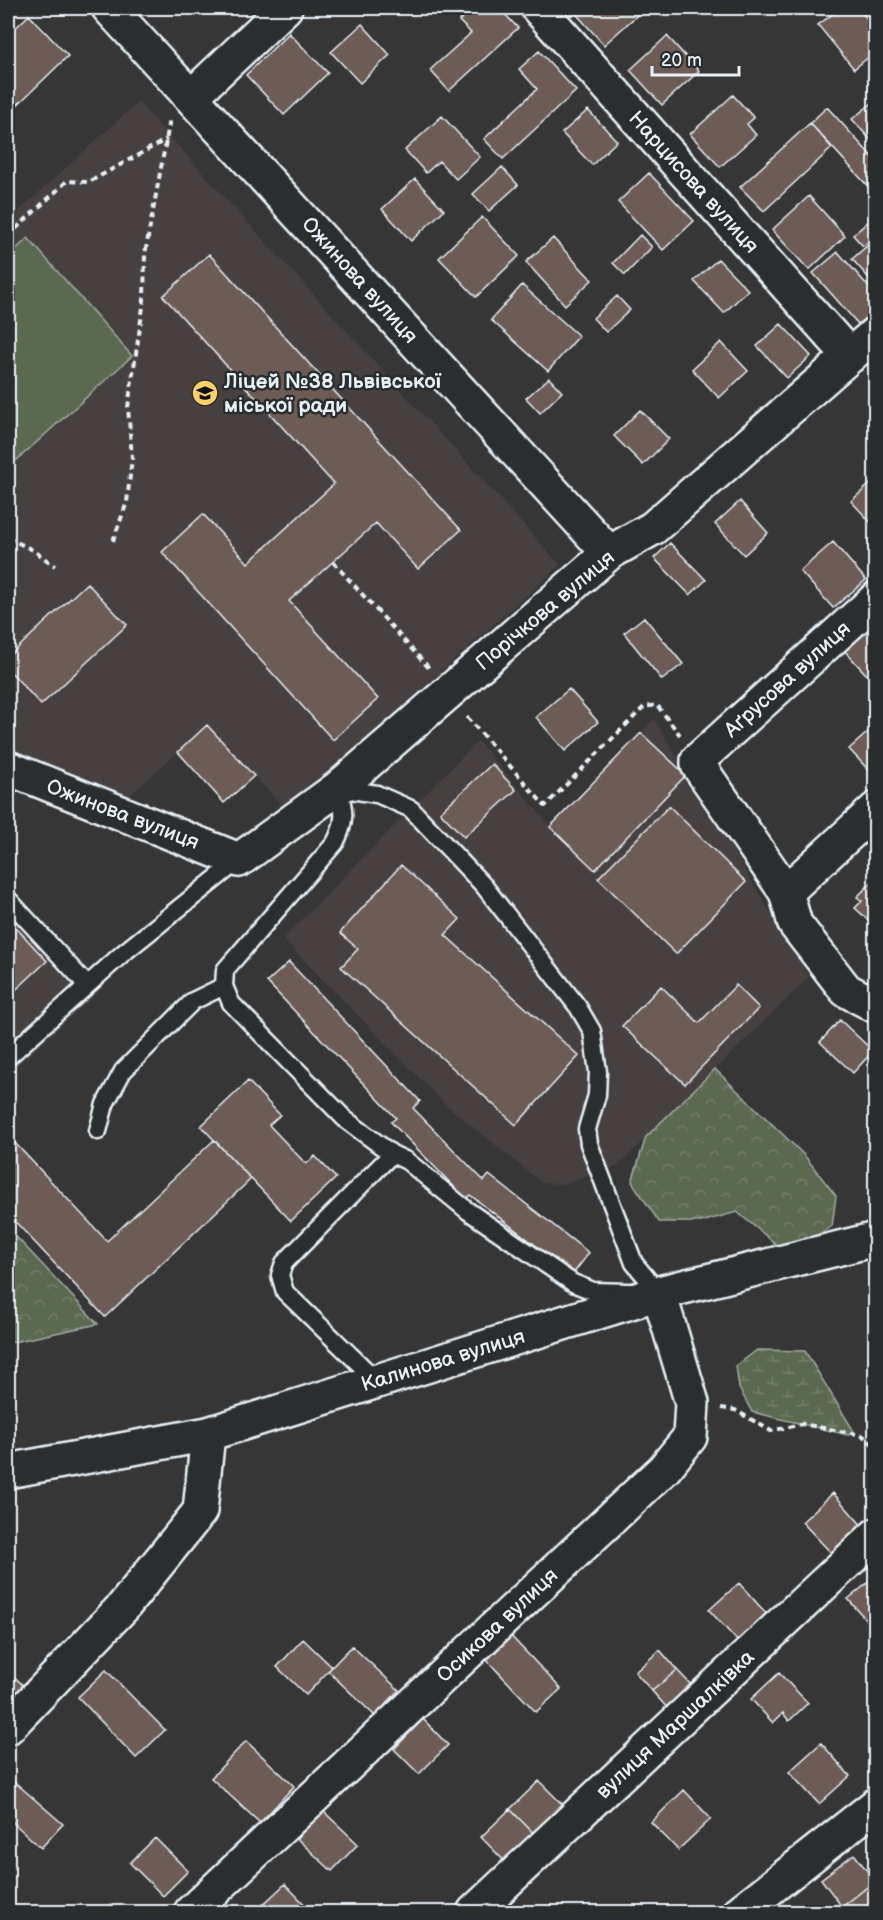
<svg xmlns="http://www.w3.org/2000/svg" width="883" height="1920" viewBox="0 0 883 1920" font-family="'Balsamiq Sans',sans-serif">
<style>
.built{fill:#474140}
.forest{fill:url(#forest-crowns);stroke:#a2ada4;stroke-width:1.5}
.wetland{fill:url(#wetland-marsh);stroke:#a2ada4;stroke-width:1.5}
.pitch{fill:#5c6951;stroke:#a2ada4;stroke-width:1.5}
.building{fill:#6d5c56;stroke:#e8f1f8;stroke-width:1.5}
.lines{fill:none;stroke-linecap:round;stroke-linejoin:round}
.lane-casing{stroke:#e8f1f8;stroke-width:21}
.street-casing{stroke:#e8f1f8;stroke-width:38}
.path{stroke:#e8f1f8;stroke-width:4;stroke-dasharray:6 4.5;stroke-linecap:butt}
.lane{stroke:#2a2d2e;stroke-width:16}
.street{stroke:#2a2d2e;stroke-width:33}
.labels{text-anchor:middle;stroke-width:5;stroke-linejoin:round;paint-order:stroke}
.street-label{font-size:21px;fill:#e8f1f8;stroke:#2a2d2e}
.poi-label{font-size:21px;font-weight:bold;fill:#e8f1f8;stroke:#2a2d2e;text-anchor:start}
</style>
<defs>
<pattern id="forest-crowns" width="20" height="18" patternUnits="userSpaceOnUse" patternTransform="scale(1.5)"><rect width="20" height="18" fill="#5c6951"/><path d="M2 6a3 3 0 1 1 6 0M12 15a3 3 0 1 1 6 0" fill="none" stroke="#737f6b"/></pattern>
<pattern id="wetland-marsh" width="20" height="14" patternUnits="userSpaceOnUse" patternTransform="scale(1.5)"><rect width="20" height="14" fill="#5c6951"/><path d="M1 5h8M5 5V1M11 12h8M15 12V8" fill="none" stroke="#737f6b"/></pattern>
</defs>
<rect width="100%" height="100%" fill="#373636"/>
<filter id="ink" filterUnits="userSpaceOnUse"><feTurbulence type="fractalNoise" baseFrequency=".0167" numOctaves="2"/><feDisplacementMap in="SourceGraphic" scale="12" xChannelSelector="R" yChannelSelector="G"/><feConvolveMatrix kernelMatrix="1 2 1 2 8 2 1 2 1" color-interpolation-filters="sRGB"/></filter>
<g filter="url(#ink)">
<path class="built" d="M138 102 560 565 286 810 207 725 128 797 8 748V221Z
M654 719 809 977 618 1166 564 1184 542 1183 446 1105 283 939 478 741 551 827Z
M8 885 102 988 8 1074Z"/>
<path class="forest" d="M715 1069 804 1155 836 1196 832 1226 788 1254 737 1212 701 1222H659L632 1182 646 1137Z
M8 1228 98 1324 8 1343Z"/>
<path class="wetland" d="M757 1350 805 1351 855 1433 848 1435 752 1412 739 1388 736 1366Z"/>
<path class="pitch" d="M28 238 132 356 8 468V257Z"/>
<path class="building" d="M474 8H499L518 28 449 91 430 70 471 33 459 21Z
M571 8H643L644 9 604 45Z
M841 8H858L876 29V51L854 69 818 25Z
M29 15 68 56 8 114V35Z
M362 24 390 55 360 83 331 52Z
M289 33 328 73 284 115 246 75Z
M667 36 699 71 662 105 630 70Z
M539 51 576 91 503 159 484 139 537 89 519 69Z
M733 95 754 118 747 124 756 135 720 167 690 134Z
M876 100V146L852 119Z
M827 107 876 161V195L810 123Z
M588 110 617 141 592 165 562 133Z
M442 116 480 157 456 179 439 161 426 173 405 150Z
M810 123 832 148 764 211 740 187Z
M502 167 518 185 489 211 473 194Z
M649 173 694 221 663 250 618 202Z
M415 179 444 210 411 241 382 209Z
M809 196 845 236 809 270 772 230Z
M876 215V235L863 246 853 235Z
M482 217 519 256 476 297 439 258Z
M640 235 652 247 625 275 613 263Z
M553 238 592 280 565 305 526 262Z
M876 238V286L852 259Z
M838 252 876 295V309L858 324 813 273Z
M209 254 461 530 418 569 376 523 289 601 378 699 333 740 162 552 203 514 248 563 334 484 163 296Z
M718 259 748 290 724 313 694 281Z
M522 285 579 336 548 371 491 320Z
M617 296 630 310 606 332 593 318Z
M781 324 811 356 787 378 757 346Z
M721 342 748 371 719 398 692 369Z
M549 378 562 392 540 413 526 398Z
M640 410 669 439 643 465 614 436Z
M876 479V524L874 526 851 501Z
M740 501 768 533 744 555 715 524Z
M833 542 866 580 833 608 800 571Z
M670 543 706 580 690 595 654 558Z
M87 583 127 625 41 705 8 669V657Z
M644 617 683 664 662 680 624 633Z
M870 624 876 629V685L843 649Z
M569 689 598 722 565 751 536 717Z
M207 725 254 776 224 803 178 752Z
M876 725V778L849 749Z
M641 733 686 775 595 870 550 827Z
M492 764 516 790 464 837 440 812Z
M669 806 746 882 676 954 598 878Z
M401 865 460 919 445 935 579 1056 516 1125 341 967 358 949 340 933Z
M876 878V927L855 908 862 901 857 897Z
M8 919 47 961 8 997Z
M289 962 420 1101 413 1108 484 1181 489 1175 589 1253 573 1274 470 1195 466 1199 391 1122 396 1118 267 982Z
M736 985 759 1008 685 1084 622 1026 661 986 699 1023Z
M840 1020 873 1051 853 1073 820 1042Z
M248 1081 280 1115 269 1125 306 1164 315 1156 336 1178 291 1221 201 1126Z
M214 1140 251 1179 105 1317 8 1214V1147L14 1142 107 1241Z
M833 1493 865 1529 835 1557 802 1522Z
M876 1576V1631L848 1599Z
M739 1583 771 1619 741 1645 709 1610Z
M506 1631 561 1689 536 1712 481 1654Z
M303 1639 332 1667 306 1695 277 1667Z
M352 1646 399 1690 375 1716 328 1671Z
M660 1650 677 1670 652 1691 635 1672Z
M106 1670 165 1730 136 1758 78 1697Z
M677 1670 695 1689 670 1711 652 1691Z
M8 1671 24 1686 8 1704Z
M779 1673 808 1703 789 1721 783 1713 773 1723 751 1699Z
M423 1719 448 1745 419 1774 394 1749Z
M246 1741 294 1786 260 1823 211 1778Z
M821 1743 850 1776 819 1804 789 1772Z
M10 1778 63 1824 41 1848 8 1818V1781Z
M539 1781 567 1809 538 1838 510 1809Z
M684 1790 711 1819 678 1850 651 1822Z
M321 1809 358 1844 332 1871 295 1837Z
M510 1809 538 1838 509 1866 481 1837Z
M155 1838 188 1871 163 1896 130 1863Z
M854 1854 875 1881 842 1907 821 1879Z
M875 1881 876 1912H846L842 1907Z
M285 1884 312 1912H255Z"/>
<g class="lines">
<g class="lane-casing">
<path id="lane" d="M338 788 377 794 411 809 484 886 578 1007 592 1031 598 1072 597 1095 587 1129 589 1144 634 1263 659 1293 593 1291 573 1283 468 1211 407 1161 392 1154 346 1120 231 1003 224 986 225 970 335 843C346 822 345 810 338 788Z
M8 899 87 985
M8 1057 122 954 239 860
M98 1131 105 1104 123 1071 193 1001 224 986
M377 1381 285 1292 280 1275 284 1263 392 1154"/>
</g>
<g class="street-casing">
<path id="street" d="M109 8 609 553
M538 8 850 356
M192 96 285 8
M876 599 698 760V765L786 892 795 924 846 990 876 1006
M8 768 239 860 338 788 609 553 653 528 876 333
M786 892 876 809
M8 1471 208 1434 659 1293 876 1239
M8 1727 123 1607 200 1511 208 1434
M191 1912 664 1469 690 1437 692 1403 659 1293
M474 1912 876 1535
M740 1912 876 1805"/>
</g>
<path class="path" d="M8 236 67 181 89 182 167 139
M8 538 33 550 55 566
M113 541 127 502 132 458 128 407 144 300 145 254 170 119
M333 562 429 668
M467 717 545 806 644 707 657 705 680 735
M721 1408 735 1410 771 1431 802 1424 862 1435 876 1447"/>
<use href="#lane" class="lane"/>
<use href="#street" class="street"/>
</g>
</g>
<defs>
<g id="school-disc" transform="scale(1.35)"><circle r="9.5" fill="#ffd166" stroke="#2a2d2e"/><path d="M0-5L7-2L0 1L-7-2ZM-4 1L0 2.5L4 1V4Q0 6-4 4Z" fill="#111"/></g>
</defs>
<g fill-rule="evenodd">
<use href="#school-disc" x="205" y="393"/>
</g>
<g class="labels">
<g class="street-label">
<text transform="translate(694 182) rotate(48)" y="7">Нарцисова вулиця</text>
<text transform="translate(360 280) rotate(48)" y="7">Ожинова вулиця</text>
<text transform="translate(545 610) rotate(-40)" y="7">Порічкова вулиця</text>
<text transform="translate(787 679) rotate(-42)" y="7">Аґрусова вулиця</text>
<text transform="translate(123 814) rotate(21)" y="7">Ожинова вулиця</text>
<text transform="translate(443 1360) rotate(-17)" y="7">Калинова вулиця</text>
<text transform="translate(497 1625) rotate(-43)" y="7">Осикова вулиця</text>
<text transform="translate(675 1724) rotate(-43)" y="7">вулиця Маршалківка</text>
</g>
<g class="poi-label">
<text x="224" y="388">Ліцей №38 Львівської<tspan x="224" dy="24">міської ради</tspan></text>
</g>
</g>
<rect width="883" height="1920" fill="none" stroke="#2a2d2e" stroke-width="30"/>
<rect x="15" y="15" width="853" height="1890" fill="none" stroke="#e8f1f8" stroke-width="2" filter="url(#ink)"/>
<path d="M652 66v9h87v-9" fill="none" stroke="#e8f1f8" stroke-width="3"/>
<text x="661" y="66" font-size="18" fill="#e8f1f8" stroke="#2a2d2e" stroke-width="4.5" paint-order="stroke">20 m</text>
</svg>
